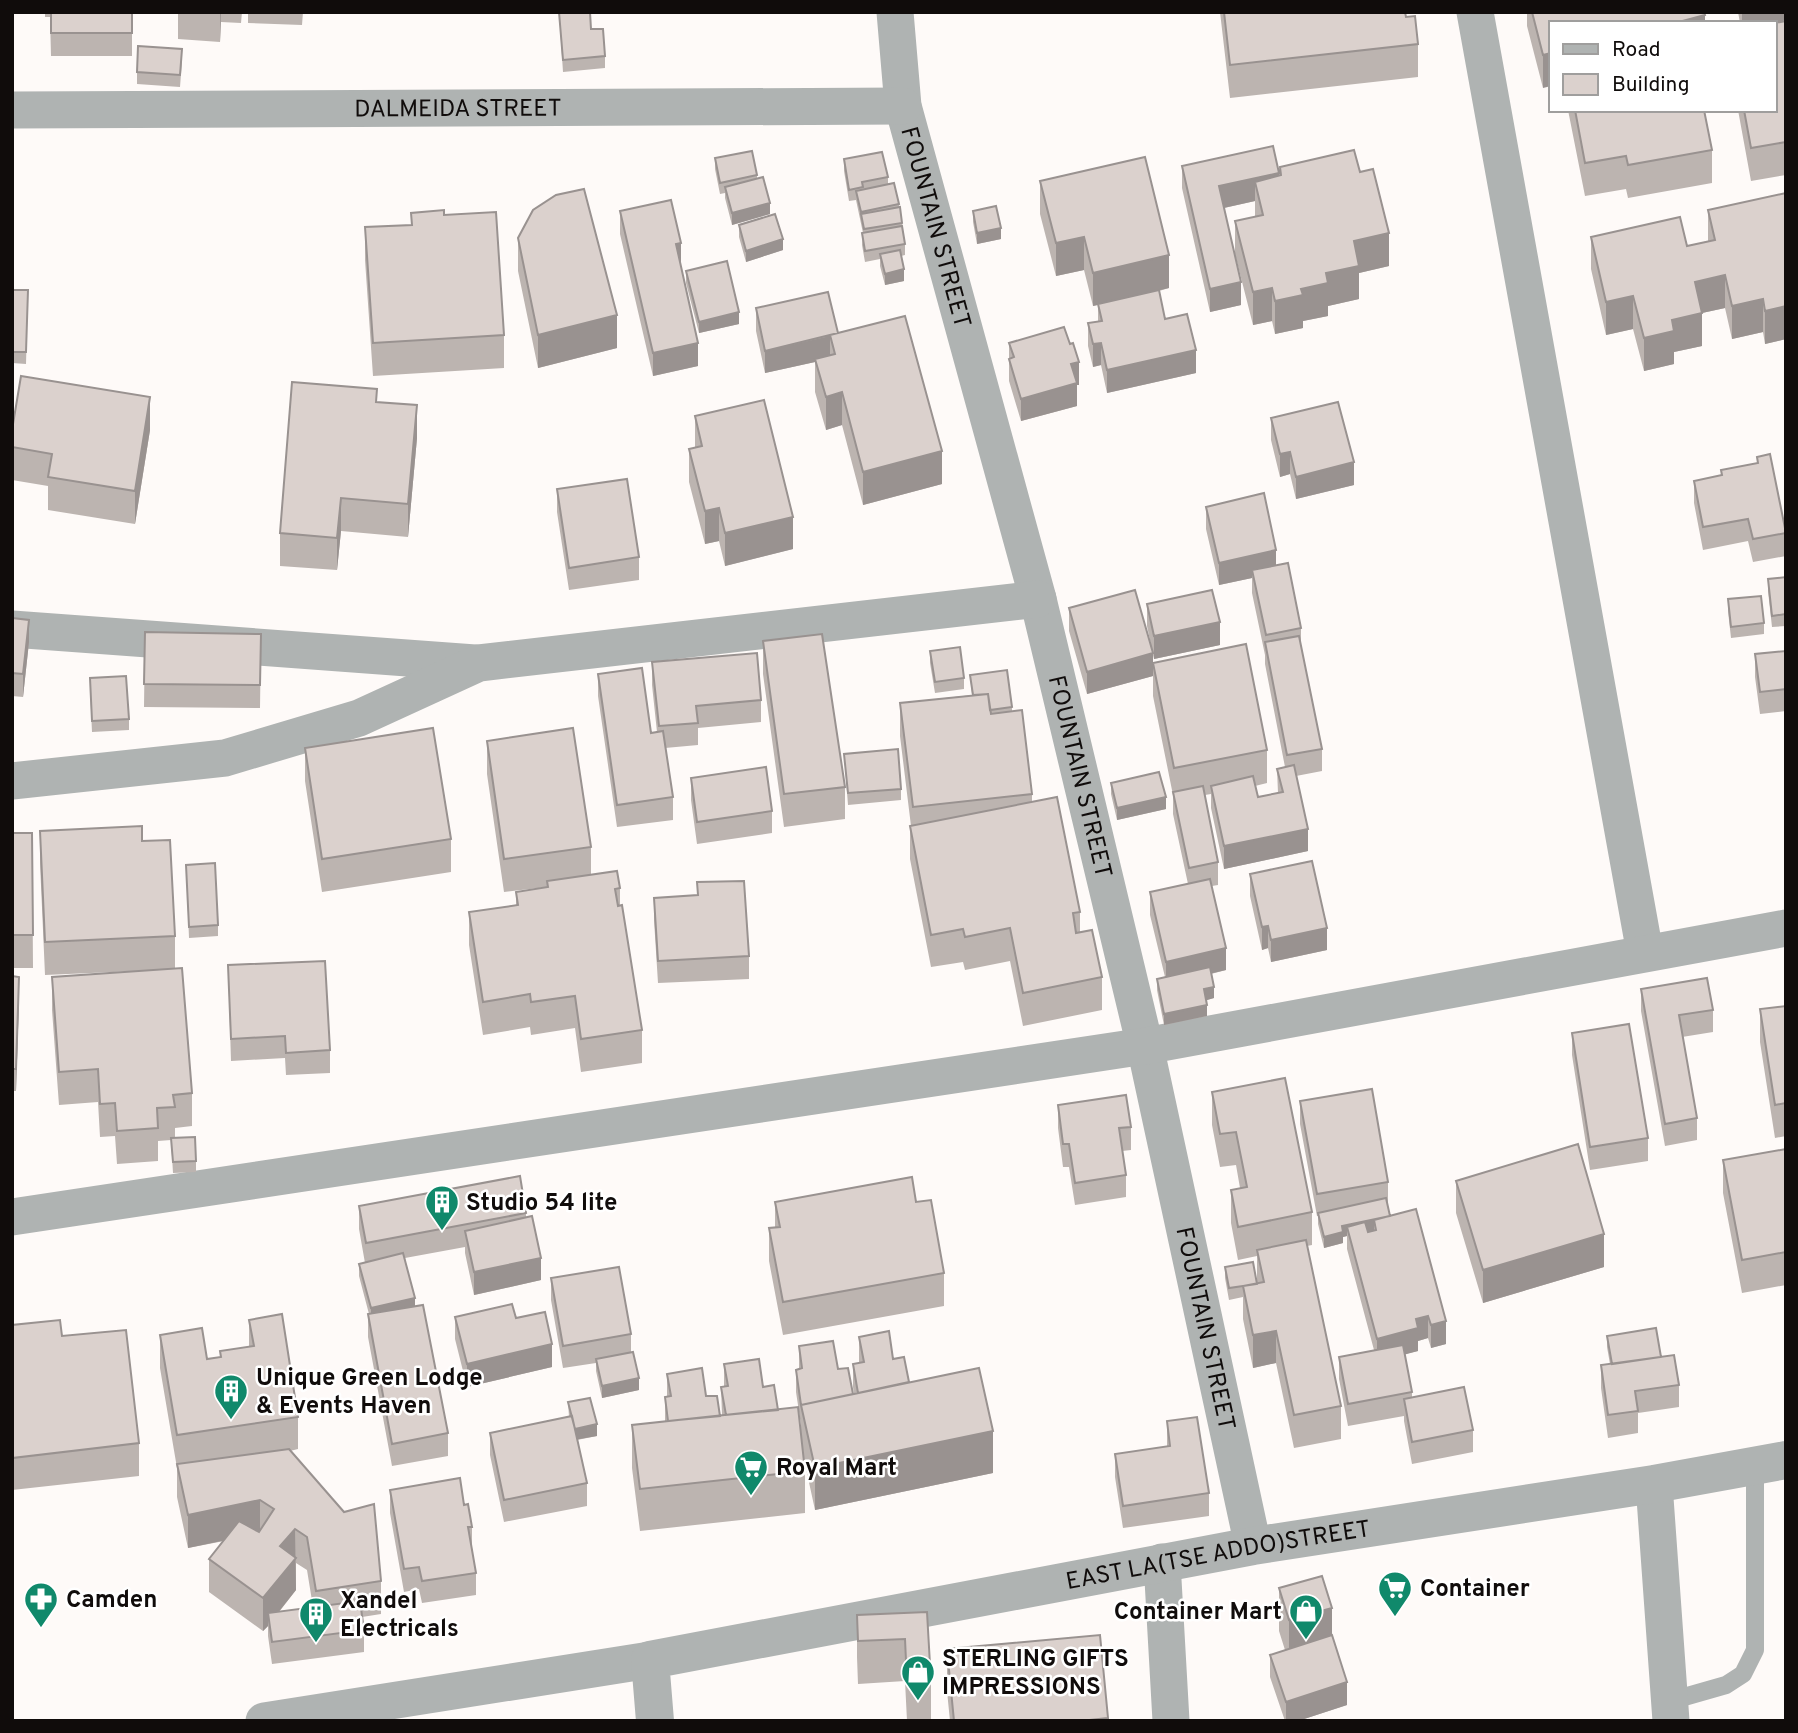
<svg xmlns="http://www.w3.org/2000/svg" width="1798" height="1733" viewBox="0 0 1798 1733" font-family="Overpass,sans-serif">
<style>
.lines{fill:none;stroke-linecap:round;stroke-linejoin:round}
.service{stroke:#afb3b2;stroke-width:18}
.minor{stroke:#afb3b2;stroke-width:37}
.tertiary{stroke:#afb3b2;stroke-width:38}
.wall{fill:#bcb4b0;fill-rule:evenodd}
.shaded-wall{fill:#999290}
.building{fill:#dbd1cd;stroke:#999290;stroke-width:2}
.labels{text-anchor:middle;stroke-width:5;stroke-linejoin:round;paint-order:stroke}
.street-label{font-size:24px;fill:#100c0b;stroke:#fff}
.poi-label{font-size:24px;font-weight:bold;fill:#100c0b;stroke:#fff;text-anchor:start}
</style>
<rect width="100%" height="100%" fill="#fefaf8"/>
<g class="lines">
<path class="service" d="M1670 1701 1726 1685 1743 1674 1755 1650V1466"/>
<g class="minor">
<path id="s1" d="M895 12 903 106 1038 599 1145 1046 1253 1546"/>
<path d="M1475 12 1645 953"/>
<path id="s2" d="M12 110 903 106"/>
<path d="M12 629 475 663"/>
<path d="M12 781 225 758 359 718 479 663 1038 599"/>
<path d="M12 1217 1145 1046 1786 928"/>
<path d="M1654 1484 1671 1721"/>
<path d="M1162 1562 1171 1721"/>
<path d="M264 1721 650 1660"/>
</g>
<path class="tertiary" id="s3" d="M655 1721 650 1660 1253 1546 1654 1484 1786 1460"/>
</g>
<path class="wall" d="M45 12H132V56H51L50 17H45Z
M138 12H170V13Z
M178 12H242L241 23 221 22 220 42 178 39Z
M248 12H303L302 25 248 23Z
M559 12 591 29 605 56V68L563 72Z
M1220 12H1405L1406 17 1418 44V77L1230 98Z
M1527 12H1704L1705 23H1551L1543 88 1527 26Z
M1738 12H1786V20L1777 22 1786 21V175L1751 181 1738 110H1775V23H1740Z
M182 61 180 87 137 84V72Z
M1568 110H1704L1712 150V183L1628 198 1626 189 1585 196Z
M715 158 757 175V178L770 214 732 225 725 198V193L720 194 715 169Z
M844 159 888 177V184L899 204 902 223 905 244V255L901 256 904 281 885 285 880 266V259L865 262 862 245 863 233 856 200 849 201 844 171Z
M1182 166 1279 176 1280 167 1360 172 1389 266 1359 273V299L1328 306V316L1303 321V328L1275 334 1272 321 1253 325 1235 254V221L1255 217V201L1224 208 1241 305 1210 312 1182 188Z
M1040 181 1169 288 1159 291 1165 319 1196 373 1107 393 1101 365 1093 367 1088 346V323L1098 322V305L1093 306 1084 270 1056 276 1040 214Z
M1786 193V339L1765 344 1763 332 1732 339 1725 308 1702 313V346L1674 352V364L1644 371 1633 329 1606 335 1591 269V237L1687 246 1708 241V210Z
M620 211 698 366 653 376 620 234Z
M973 211 1001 239 977 244 973 222Z
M411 213 504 335V368L373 376 365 260V227L411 225Z
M739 225 783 250 746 262 739 237Z
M518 238 617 348 538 368 518 271Z
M686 271 739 324 699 333 686 283Z
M12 290H28L26 364 12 363Z
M756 308 838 333 942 484 863 505 842 425 826 430 815 392V362L765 373 756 331Z
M1009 343 1079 385H1077V406L1021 421 1009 381Z
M377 402 417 438 408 537 341 531 337 570 280 566V533Z
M695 416 793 549 725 566 719 541 705 544 689 482V449L695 448Z
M1271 418 1354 485 1296 499 1290 474 1280 477 1271 440Z
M12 430H150L135 524 48 510V486L12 480Z
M1757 457 1786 531V556L1753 562 1748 541 1703 550 1694 503V481L1721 475V470L1757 464Z
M557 489 639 557V580L569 590 557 512Z
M1206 507 1276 566 1301 628V646L1322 749V771L1296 776 1308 851 1224 869 1211 808V794L1205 795 1218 862V885L1212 886 1226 970 1211 974 1214 998 1206 1000 1207 1016 1164 1025 1157 990V979L1165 977 1150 915V892L1188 884 1173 814V795L1153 696V676L1087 694 1069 631V608L1151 645 1147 626V604L1220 645 1154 659 1153 655V663L1267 750V783L1255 786 1258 797 1278 793 1277 769 1285 767 1265 664V655L1252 593V578L1219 585 1206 529Z
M1786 577V626L1772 627 1768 591V579Z
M1728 599 1764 623V634L1731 638 1728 611Z
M12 618 29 642 23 697 12 696Z
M145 632 261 634 260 708 144 707Z
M763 641 845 787V819L784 827 763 674Z
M930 651 964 678V689L935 693 930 663Z
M1786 651V711L1760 714 1755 677V654Z
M652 662 761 700V722L698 728V745L665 748 673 797V820L617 827 598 696V674L651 733 657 732 652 685Z
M970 675 1012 707V712L1032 794V802L1080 912V933L1102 977V1010L1023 1026 1010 961 965 970 963 962 931 967 910 859V826H911L900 736V703L972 695Z
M90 689 129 719V730L92 732Z
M487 741 591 847V875L620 888V905L642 1030V1063L581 1072 575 1028 531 1035 530 1027 483 1035 469 945V912L516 905V892L547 887 504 892 487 774Z
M305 748 451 839V872L322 892 305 781Z
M844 754 901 789V800L848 805Z
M691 778 772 811V833L697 844 691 800Z
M1111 783 1166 809 1117 820 1111 794Z
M40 831 142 841 175 936V968L192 1093V1126L175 1128V1137L196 1161V1172L173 1173 171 1140 158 1141V1161L117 1164 115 1136 100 1137 98 1102 59 1105 52 1010V977L136 971 45 975 40 863Z
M12 833H32L33 968H12Z
M186 865 218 925V936L189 938Z
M1250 874 1327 950 1271 962 1268 948 1262 950 1250 896Z
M697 882 749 956V979L658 983 654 920V898L697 895Z
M228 965 330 1050V1073L286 1075 285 1058 231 1061Z
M12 976 19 999 16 1091H12Z
M1641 989 1713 1010V1032L1682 1037 1697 1118V1140L1665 1146 1641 1011Z
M1786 1006V1136L1775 1138 1760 1042V1009Z
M1572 1033 1648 1138V1161L1590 1170 1572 1055Z
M1212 1092 1312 1212V1245L1307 1246 1341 1406V1439L1294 1448 1276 1363 1253 1368 1243 1319V1297L1229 1300 1225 1278V1267L1257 1283V1256L1238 1260 1231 1223V1190L1240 1188 1236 1165 1220 1167 1212 1125Z
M1300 1101 1388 1182V1204H1387L1390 1216 1446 1344 1431 1348 1428 1338 1418 1341V1351L1405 1354 1412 1392V1397L1473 1430V1452L1412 1464 1404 1421V1416L1348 1426 1339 1379V1357L1374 1350 1347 1249V1236L1343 1237V1243L1324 1248 1318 1224V1216H1317L1300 1124Z
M1058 1105 1131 1127V1150L1122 1151 1126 1175V1197L1075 1205 1069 1167H1063L1058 1128Z
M1786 1149V1285L1742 1293 1723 1193V1160Z
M1456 1181 1604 1267 1483 1303 1456 1213Z
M775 1202 944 1273V1306L783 1335 769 1261V1228L775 1227Z
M359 1206 526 1213V1217L541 1280 474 1295 465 1253V1247L405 1258 415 1306 448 1433V1456L392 1466 368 1337V1314H369L359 1276V1264L365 1263 359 1229Z
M551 1278 631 1334V1352L639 1390 602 1398 596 1371V1363L563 1368 551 1300Z
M455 1317 516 1318 552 1367 467 1387 455 1339Z
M249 1320 298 1417V1449L290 1451 381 1581V1614L362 1617 364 1630V1652L272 1664 268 1636V1626L263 1631 209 1592V1559L224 1541 188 1548 177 1497V1468L160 1368V1335L207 1359 220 1357V1351L249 1347ZM296 1563 307 1570 313 1607 279 1612 296 1590Z
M12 1325 62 1336 139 1443V1476L12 1490Z
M1607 1336 1661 1357 1679 1385V1407L1638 1413V1433L1608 1438 1601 1388V1365L1610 1364 1607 1347Z
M859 1337 893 1359 909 1382 993 1473 815 1510 805 1464V1513L640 1531 632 1468V1425L665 1422V1397H667V1374L706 1396 720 1416 722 1415 721 1387 724 1386V1364L763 1387 778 1410 801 1434V1425L796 1392V1370L799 1369V1346L838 1369 853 1394H854L853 1387V1364L859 1363Z
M568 1402 597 1436 577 1440 587 1483V1506L504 1522 490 1455V1433L569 1417Z
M1167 1421 1209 1493V1516L1123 1528 1115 1477V1454L1167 1447Z
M390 1490 464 1505 472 1527V1548L476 1573V1595L422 1603 419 1589 404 1592 390 1513Z
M1279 1588 1332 1635 1347 1705 1298 1721H1285L1270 1677V1655L1285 1650 1279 1631Z
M927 1612 931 1682V1721H907L905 1681 858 1684 857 1657V1615Z
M1100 1635 1108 1721H950L947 1691V1649Z"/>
<path class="shaded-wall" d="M220 12H221L220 42Z
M1742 12H1786V20L1775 23H1742Z
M1705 15V23H1675Z
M1551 53V86L1543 88V55Z
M1279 173V195L1255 182V201L1219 209V186Z
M770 203V214L732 225V213Z
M1001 228V239L977 244V233Z
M1389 233V266L1359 273V299L1328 306V316L1303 321V328L1275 334V301L1301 289 1326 273 1354 241Z
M1084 237V270L1056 276V243Z
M783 239V250L746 262V251Z
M681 243V265L676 244Z
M1169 255V288L1093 306V273Z
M904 269V281L885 285V274Z
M1725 275V308L1702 313V346L1674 352V364L1644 371V338L1695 282Z
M1241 282V305L1210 312V289Z
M1272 288V321L1253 325V292Z
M1633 296V329L1606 335V302Z
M1763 299V332L1732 339V306Z
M1786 306V339L1765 344V311Z
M739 312V324L699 333V322Z
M617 315V348L538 368V335Z
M830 336V358L815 359V362L765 373V351Z
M698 343V366L653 376V353Z
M1101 343V365L1093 367V344Z
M1196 350V373L1107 393V370Z
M1079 362V385H1077V406L1021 421V399L1071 364Z
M842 392V425L826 430V397Z
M150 397V430L135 524V491Z
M417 405V438L408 537V504Z
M942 451V484L863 505V472Z
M1290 452V474L1280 477V454Z
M1354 462V485L1296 499V477Z
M341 498V531L337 570V538Z
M719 508V541L705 544V511Z
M793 517V549L725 566V533Z
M1276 550V572L1252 570V578L1219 585V563Z
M29 620V642L23 697V674Z
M1220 622V645L1154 659V636Z
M1153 653V676L1087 694V672Z
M1166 797V809L1117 820V808Z
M1308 829V851L1224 869V846Z
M1268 926V948L1262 950V927Z
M1327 928V950L1271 962V940Z
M1226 948V970L1166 984V962Z
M19 977V999L16 1091V1069Z
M1214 987V998L1204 1001V989Z
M1207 1005V1016L1164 1025V1014Z
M1390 1216 1374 1220V1230L1349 1236 1347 1227V1236L1343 1237V1243L1324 1248V1237L1342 1226Z
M1604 1234V1267L1483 1303V1270Z
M541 1258V1280L474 1295V1272Z
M415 1298V1309L371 1320V1308Z
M1428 1316V1338L1418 1341V1351L1377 1362V1339L1416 1319Z
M1446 1321V1344L1431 1348V1325Z
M1276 1331V1363L1253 1368V1335Z
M552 1344V1367L467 1387V1364Z
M639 1378V1390L602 1398V1386Z
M597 1424V1436L574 1440V1429Z
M993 1431V1473L815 1510V1468Z
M260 1500V1533L188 1548V1515Z
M295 1529 296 1590 269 1624 268 1613V1626L263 1631V1598L280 1546Z
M1332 1608V1650L1289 1663V1620Z
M1347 1682V1705L1298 1721H1286V1702Z"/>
<path class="building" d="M51 12H132V33H51Z
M559 12H590L591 29H603L605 56 563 60Z
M1224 12H1405L1406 17 1415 16 1418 44 1230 65Z
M1532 12H1704L1705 15 1675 23H1551V53L1543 55Z
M1786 21V142L1751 148 1744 110H1775V23Z
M138 46 182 49 180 75 137 72Z
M1575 110H1704L1712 150 1628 165 1626 156 1585 163Z
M1273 146 1279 173 1219 186 1241 282 1210 289 1182 166Z
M1354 150 1360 172 1373 169 1389 233 1354 241 1359 266 1326 273 1328 283 1301 289 1303 295 1275 301 1272 288 1253 292 1235 221 1263 215 1255 182 1281 175 1280 167Z
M752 151 757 175 720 183 715 158Z
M882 152 888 177 862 182 863 187 849 190 844 159Z
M1145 157 1169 255 1093 273 1084 237 1056 243 1040 181Z
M763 177 770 203 732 213 725 187Z
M894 183 899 204 861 212 856 191Z
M584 189 617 315 538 335 518 238 533 210 556 195Z
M1786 193V306L1765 311 1763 299 1732 306 1725 275 1695 282 1702 313 1672 320 1674 331 1644 338 1633 296 1606 302 1591 237 1680 217 1687 246 1715 240 1708 210Z
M671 200 681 243 676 244 698 343 653 353 620 211Z
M996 206 1001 228 977 233 973 211Z
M900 207 902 223 864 229 861 214Z
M444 210V215L496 212 504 335 373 343 365 227 412 225 411 213Z
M775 214 783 239 746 251 739 225Z
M902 226 905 244 865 251 862 233Z
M900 250 904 269 885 274 880 254Z
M727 261 739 312 699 322 686 271Z
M12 290H28L26 352H12Z
M1159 290 1165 319 1187 314 1196 350 1107 370 1101 343 1093 344 1088 323 1102 321 1098 304Z
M828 292 838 333 765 351 756 308Z
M905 316 942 451 863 472 842 392 826 397 815 359 835 354 830 335Z
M1064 327 1070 344 1073 343 1079 362 1071 364 1077 383 1021 399 1009 359 1014 357 1009 343Z
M21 376 150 397 135 491 48 477 52 454 12 447V430Z
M292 382 377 389 376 402 417 405 408 504 341 498 337 538 280 533Z
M764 400 793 517 725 533 719 508 705 511 689 449 702 446 695 416Z
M1338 402 1354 462 1296 477 1290 452 1280 454 1271 418Z
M1770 454 1786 533 1753 539 1748 519 1703 527 1694 481 1722 475 1721 470 1758 463 1757 457Z
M627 479 639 557 569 568 557 489Z
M1264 493 1276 550 1219 563 1206 507Z
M1288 563 1301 628 1266 635 1252 570Z
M1786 577V614L1772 616 1768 579Z
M1135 590 1153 653 1087 672 1069 608Z
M1212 590 1220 622 1154 636 1147 604Z
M1761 596 1764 623 1731 627 1728 599Z
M12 618 29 620 23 674 12 673Z
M145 632 261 634 260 685 144 684Z
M822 634 845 787 784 794 763 641Z
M1299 636 1322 749 1287 755 1265 642Z
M1246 644 1267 750 1174 768 1153 663Z
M960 647 964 678 935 682 930 651Z
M1786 651V689L1760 692 1755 654Z
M757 653 761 700 696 706 698 723 659 726 652 662Z
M642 668 651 733 663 731 673 797 617 805 598 674Z
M1007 670 1012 707 990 710 988 694 973 695 970 675Z
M126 676 129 719 92 721 90 678Z
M988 694 991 714 1022 710 1032 794 913 807 900 703Z
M433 728 451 839 322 859 305 748Z
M573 728 591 847 504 859 487 741Z
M898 749 901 789 848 793 844 754Z
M1294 765 1308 829 1224 846 1211 786 1253 776 1258 797 1283 792 1277 769Z
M766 767 772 811 697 822 691 778Z
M1159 772 1166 797 1117 808 1111 783Z
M1203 786 1218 862 1189 868 1173 792Z
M1057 797 1080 912 1073 913 1076 933 1092 930 1102 977 1023 993 1010 928 965 937 963 929 931 935 910 826Z
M142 826V841L170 840 175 936 45 942 40 831Z
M12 833H32L33 935H12Z
M1312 861 1327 928 1271 940 1268 926 1262 927 1250 874Z
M215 863 218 925 189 927 186 865Z
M617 871 620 888 615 889 618 906 622 905 642 1030 581 1039 575 996 531 1002 530 994 483 1002 469 912 518 905 516 892 548 887 547 881Z
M1210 879 1226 948 1166 962 1150 892Z
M744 881 749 956 658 961 654 898 698 895 697 882Z
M325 961 330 1050 286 1053 285 1036 231 1039 228 965Z
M1210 967 1214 987 1204 989 1207 1005 1164 1014 1157 979Z
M182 968 192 1093 173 1095 175 1107 157 1108 158 1128 117 1131 115 1103 100 1104 98 1069 59 1072 52 977Z
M12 976 19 977 16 1069H12Z
M1707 978 1713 1010 1679 1015 1697 1118 1665 1124 1641 989Z
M1786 1006V1103L1775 1105 1760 1009Z
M1629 1024 1648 1138 1590 1147 1572 1033Z
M1285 1078 1312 1212 1238 1227 1231 1190 1247 1187 1236 1132 1220 1134 1212 1092Z
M1372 1089 1388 1182 1317 1194 1300 1101Z
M1126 1095 1131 1127 1119 1128 1126 1175 1075 1183 1069 1144H1063L1058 1105Z
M195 1137 196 1161 173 1162 171 1138Z
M1578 1144 1604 1234 1483 1270 1456 1181Z
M1786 1149V1252L1742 1260 1723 1160Z
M520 1176 526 1213 366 1243 359 1206Z
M912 1177 916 1202 931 1200 944 1273 783 1302 769 1228 780 1227 775 1202Z
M1386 1198 1390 1216 1342 1226 1343 1232 1324 1237 1318 1213Z
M1416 1209 1446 1321 1431 1325 1428 1316 1416 1319 1418 1328 1377 1339 1347 1227 1365 1222 1368 1232 1376 1230 1374 1220Z
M532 1216 541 1258 474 1272 465 1231Z
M1306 1240 1341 1406 1294 1415 1276 1331 1253 1335 1243 1286 1264 1282 1257 1250Z
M403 1253 415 1298 371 1308 359 1264Z
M1253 1262 1257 1284 1229 1288 1225 1267Z
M619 1267 631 1334 563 1346 551 1278Z
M512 1304 516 1318 545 1312 552 1344 467 1364 455 1317Z
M423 1305 448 1433 392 1444 368 1314Z
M282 1314 298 1417 177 1435 160 1335 202 1328 207 1359 221 1357 220 1351 254 1346 249 1320Z
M60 1320 62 1336 126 1330 139 1443 12 1458V1325Z
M1656 1328 1661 1357 1612 1364 1607 1336Z
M889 1331 893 1359 904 1357 909 1382 858 1393 853 1364 864 1362 859 1337Z
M833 1341 838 1369 848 1368 853 1394 801 1405 796 1370 802 1368 799 1346Z
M1403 1345 1412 1392 1348 1404 1339 1357Z
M633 1352 639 1378 602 1386 596 1359Z
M1674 1355 1679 1385 1635 1391 1638 1411 1608 1415 1601 1365Z
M759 1359 763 1387 774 1385 778 1410 726 1415 721 1387 728 1386 724 1364Z
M702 1368 706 1396H717L720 1416 668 1421 665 1397 671 1396 667 1374Z
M979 1368 993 1431 815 1468 801 1405Z
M1464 1387 1473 1430 1412 1442 1404 1399Z
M590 1398 597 1424 575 1429 568 1402Z
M798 1407 805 1471 640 1489 632 1425Z
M572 1416 587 1483 504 1500 490 1433Z
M1197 1417 1209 1493 1123 1506 1115 1454 1170 1446 1167 1421Z
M289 1449 344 1512 374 1504 381 1581 316 1591 307 1537 295 1529 280 1546 296 1558 263 1598 209 1559 239 1521 259 1532 274 1509 260 1500 188 1515 177 1464Z
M460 1478 464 1505 468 1504 472 1527H468L476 1573 422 1581 419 1567 404 1569 390 1490Z
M1322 1576 1332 1608 1289 1620 1279 1588Z
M360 1601 364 1630 272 1642 268 1613Z
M927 1612 931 1682 907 1683 905 1639 858 1641 857 1615Z
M1100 1635 1108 1718 1080 1721H954L947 1649Z
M1332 1635 1347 1682 1286 1702 1270 1655Z"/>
<defs>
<g id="building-pin" transform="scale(1.75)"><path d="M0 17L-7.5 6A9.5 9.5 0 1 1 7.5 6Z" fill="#10896b" stroke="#fff"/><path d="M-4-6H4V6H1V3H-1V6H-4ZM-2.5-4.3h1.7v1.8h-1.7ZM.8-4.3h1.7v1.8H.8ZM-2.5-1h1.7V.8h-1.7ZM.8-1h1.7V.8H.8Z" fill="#fff"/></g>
<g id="supermarket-pin" transform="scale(1.75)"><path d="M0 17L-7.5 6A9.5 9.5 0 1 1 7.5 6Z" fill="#10896b" stroke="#fff"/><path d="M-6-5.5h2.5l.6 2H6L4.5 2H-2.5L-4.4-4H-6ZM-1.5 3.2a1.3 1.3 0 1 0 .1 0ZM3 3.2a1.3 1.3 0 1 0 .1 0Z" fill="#fff"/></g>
<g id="pharmacy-pin" transform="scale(1.75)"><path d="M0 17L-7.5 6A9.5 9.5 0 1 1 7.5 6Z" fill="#10896b" stroke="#fff"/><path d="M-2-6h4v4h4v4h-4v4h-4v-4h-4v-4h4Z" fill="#fff"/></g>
<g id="shop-pin" transform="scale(1.75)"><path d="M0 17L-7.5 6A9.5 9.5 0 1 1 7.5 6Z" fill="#10896b" stroke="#fff"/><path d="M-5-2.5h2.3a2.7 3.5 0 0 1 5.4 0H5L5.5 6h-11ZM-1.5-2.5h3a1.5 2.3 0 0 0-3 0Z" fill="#fff"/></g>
</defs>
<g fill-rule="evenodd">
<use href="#building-pin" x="442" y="1202"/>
<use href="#building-pin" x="231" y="1391"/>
<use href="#supermarket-pin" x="751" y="1467"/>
<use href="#supermarket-pin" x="1395" y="1588"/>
<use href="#pharmacy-pin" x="41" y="1599"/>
<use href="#shop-pin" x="1306" y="1611"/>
<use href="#building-pin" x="316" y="1614"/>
<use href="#shop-pin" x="918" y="1672"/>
</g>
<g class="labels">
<g class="street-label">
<text dy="8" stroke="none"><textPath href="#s2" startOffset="446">DALMEIDA STREET</textPath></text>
<text dy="8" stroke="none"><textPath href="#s1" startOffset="220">FOUNTAIN STREET</textPath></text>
<text dy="8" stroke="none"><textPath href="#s1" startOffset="788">FOUNTAIN STREET</textPath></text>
<text dy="8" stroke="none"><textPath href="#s1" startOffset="1354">FOUNTAIN STREET</textPath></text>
<text dy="8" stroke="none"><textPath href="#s3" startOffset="639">EAST LA(TSE ADDO)STREET</textPath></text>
</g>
<g class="poi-label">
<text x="466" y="1210">Studio 54 lite</text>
<text x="256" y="1385">Unique Green Lodge<tspan x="256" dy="28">&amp; Events Haven</tspan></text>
<text x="776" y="1475">Royal Mart</text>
<text x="1420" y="1596">Container</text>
<text x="66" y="1607">Camden</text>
<text x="340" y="1608">Xandel<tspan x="340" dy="28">Electricals</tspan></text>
<text x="1282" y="1619" text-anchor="end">Container Mart</text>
<text x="942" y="1666">STERLING GIFTS<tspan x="942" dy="28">IMPRESSIONS</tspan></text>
</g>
</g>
<rect width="1798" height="1733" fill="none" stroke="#100c0b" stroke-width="28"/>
<rect x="1549" y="21" width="228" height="91" fill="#ffffff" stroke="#9f9e9d" stroke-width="2"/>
<rect x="1563" y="44" width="35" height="10" fill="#afb3b2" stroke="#9f9e9d" stroke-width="2"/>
<text x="1612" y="56" font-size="21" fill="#100c0b">Road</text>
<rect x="1563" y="74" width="35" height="21" fill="#dbd1cd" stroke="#9f9e9d" stroke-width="2"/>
<text x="1612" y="91" font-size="21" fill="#100c0b">Building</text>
</svg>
